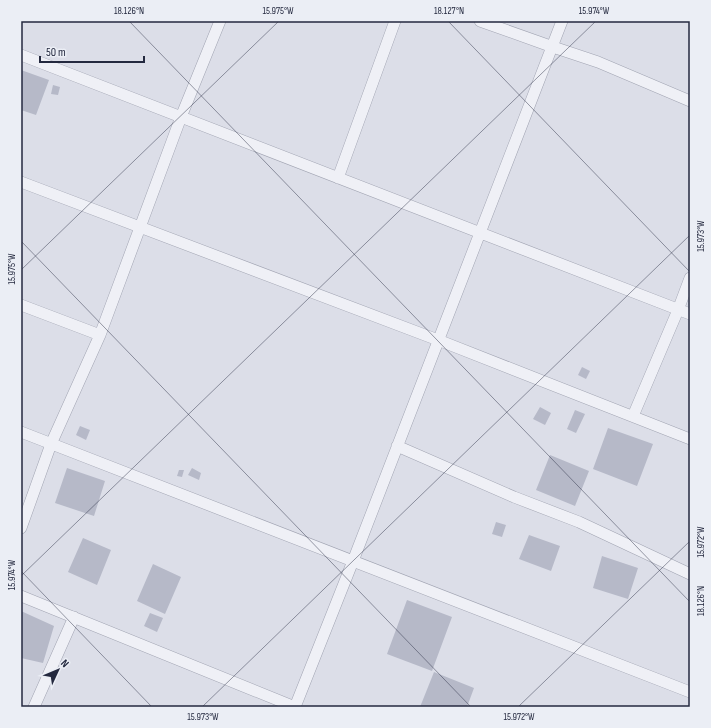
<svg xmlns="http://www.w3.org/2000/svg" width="711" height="728" viewBox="0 0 711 728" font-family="'Sofia Sans Condensed',sans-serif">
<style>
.building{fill:#b6b9c8}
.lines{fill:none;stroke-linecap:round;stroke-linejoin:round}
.street-casing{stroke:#a1a4b2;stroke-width:12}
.street{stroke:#eff0f6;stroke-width:11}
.ticks{fill:none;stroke:#24293f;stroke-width:1;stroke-opacity:0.45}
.neatline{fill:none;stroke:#24293f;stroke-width:1.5}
.ticks-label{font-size:10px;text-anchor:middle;fill:#24293f}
</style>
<rect width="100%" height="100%" fill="#dcdee8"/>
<path class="building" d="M21 70 49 80 36 115 21 110Z
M53 85 60 87 58 95 51 94Z
M582 367 590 371 586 379 578 375Z
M540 407 551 413 545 425 533 419Z
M575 410 585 414 576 433 567 429Z
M80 426 90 430 86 440 76 435Z
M608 428 653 444 637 486 593 469Z
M550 455 589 471 575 506 536 490Z
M67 468 105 481 94 516 55 503Z
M192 468 201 473 199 480 188 475Z
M179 470H184L182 477 177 476Z
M496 522 506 525 502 537 492 534Z
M529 535 560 546 551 571 519 559Z
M83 538 111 550 97 585 68 572Z
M602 556 638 568 628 599 593 588Z
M153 564 181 577 165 614 137 601Z
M407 600 452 617 432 671 387 654Z
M21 611 54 626 43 663 21 658Z
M150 613 163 618 157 632 144 626Z
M434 672 474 688 467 707H420Z"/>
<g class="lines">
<g class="street-casing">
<path id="street" d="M480 21 553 47 598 62 690 101
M21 55 690 314
M338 178 395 21
M21 182 438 340 690 439
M21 305 100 335
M633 416 678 310 690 278
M21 432 690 692
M397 446 514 497 579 522 690 574
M21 528 51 444 100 335 181 117 220 21
M21 596 295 707
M34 707 74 617
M295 707 353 561 562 21"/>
</g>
<use href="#street" class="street"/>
</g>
<path class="ticks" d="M129 21 690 602M448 21 690 272M21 241 471 707M21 270 279 21M21 571 152 707M21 576 596 21M202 707 690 235M518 707 690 541"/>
<rect width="711" height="728" fill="none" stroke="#ebeef5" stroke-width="44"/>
<g transform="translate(58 670) rotate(46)" stroke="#ebeef5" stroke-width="3" paint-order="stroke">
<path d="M0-3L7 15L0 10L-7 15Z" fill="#24293f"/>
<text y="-6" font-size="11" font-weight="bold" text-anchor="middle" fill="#24293f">N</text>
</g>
<path d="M40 56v6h104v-6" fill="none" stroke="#24293f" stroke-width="2"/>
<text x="46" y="56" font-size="12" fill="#24293f" stroke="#ebeef5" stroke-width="3" paint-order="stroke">50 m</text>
<rect x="22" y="22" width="667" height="684" class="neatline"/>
<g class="ticks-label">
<text x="129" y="14">18.126°N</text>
<text x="278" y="14">15.975°W</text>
<text x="449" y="14">18.127°N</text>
<text x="594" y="14">15.974°W</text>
<text transform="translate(700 236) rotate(-90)" y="4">15.973°W</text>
<text transform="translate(11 269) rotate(-90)" y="4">15.975°W</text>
<text transform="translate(700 542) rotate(-90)" y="4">15.972°W</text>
<text transform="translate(11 575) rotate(-90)" y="4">15.974°W</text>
<text transform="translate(700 601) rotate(-90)" y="4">18.126°N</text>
<text x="203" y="720">15.973°W</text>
<text x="519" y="720">15.972°W</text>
</g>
</svg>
